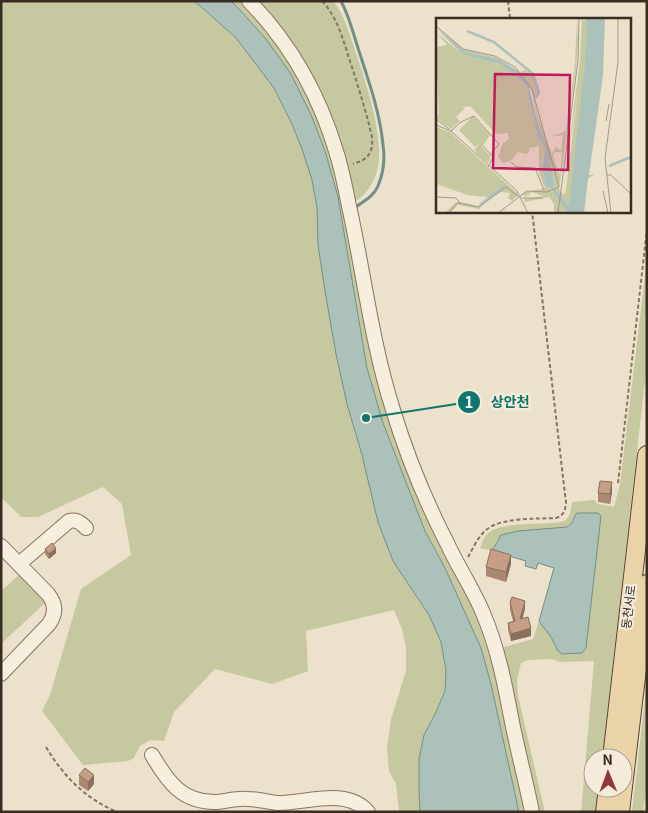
<svg xmlns="http://www.w3.org/2000/svg" width="648" height="813" viewBox="0 0 648 813" font-family="Georgia,'Noto Sans KR',serif">
<style>
.green{fill:#c6c9a0}
.water{fill:#abc1ba;stroke:#728f87}
.lines{fill:none;stroke-linecap:round;stroke-linejoin:round}
.stream{stroke:#728f87;stroke-width:3}
.minor-casing{stroke:#877461;stroke-width:16}
.major-casing{stroke:#564334;stroke-width:20}
.path{stroke:#877461;stroke-width:2;stroke-dasharray:4 2.5;stroke-linecap:butt}
.minor{stroke:#f7efde;stroke-width:14}
.major{stroke:#ead3a8;stroke-width:18}
.wall{fill:#aa8872}
.shaded-wall{fill:#8b6f5d}
.building{fill:#c69e85;stroke:#8b6f5d}
.labels{text-anchor:middle;stroke-width:4.5;stroke-linejoin:round;paint-order:stroke}
.street-label{font-size:12px;fill:#392d23;stroke:#f4ebda}
.inset-river{fill:none;stroke:#abc1ba;stroke-width:2.5}
.inset-road{fill:none;stroke:#a49988;stroke-width:1}
.view{fill:#c2185b;fill-opacity:0.15;stroke:#c2185b;stroke-width:2.5}
.inset-edge{fill:none;stroke:#392d23;stroke-width:2.5}
.leader{fill:none;stroke:#0f766e;stroke-width:2}
.callout-dot{fill:#0f766e;stroke:#f4ebda;stroke-width:2}
.mark-label{font-size:15px;text-anchor:middle;font-weight:bold;fill:#fff}
.callout-label{font-size:14px;text-anchor:middle;font-weight:bold;fill:#0f766e;stroke:#f4ebda;stroke-width:4.5;stroke-linejoin:round;paint-order:stroke}
</style>
<rect width="100%" height="100%" fill="#ece1cb"/>
<path class="green" d="M1 1H194L205 10 236 38 274 88 291 122 302 149 312 180 317 208 318 245 326 297 347 404 362 455 407 583 429 615 441 642 446 670 445 691 436 712 424 735 419 759V790L420 812H399L396 784 389 771 387 748 391 719 406 671V647L402 629 394 610 306 631 308 671 272 684 215 669 174 712 164 741 150 740 140 746 134 758 128 761 83 765 42 711 50 695 81 589 131 555 122 504 103 487 38 517H21L1 497Z
M231 1H245L287 54 327 131 377 366 487 637 530 812H519L491 684 481 648 445 568 425 531 383 423 367 368 338 197 326 154 313 119 266 39 239 9Z
M254 1H333C345 15 349 33 355 50 365 80 380 124 379 155 379 168 375 181 367 191 363 196 358 201 352 201L337 145Z
M647 259V363L602 758H593V788H598L596 812H581L594 661 560 662 551 659 528 660 521 663 517 680 518 696 545 812H536L503 661 504 647 533 639 539 621 551 637 558 651 575 515C574 521 573 524 567 527L508 533 497 540 492 551 480 548C482 543 484 537 487 534 501 520 546 526 565 521L570 514 572 502 594 500 598 504 614 507 620 484Z
M21 573 47 601 1 644V591Z
M647 681V784L643 812H632Z"/>
<path class="water" d="M194 1H231L239 9 266 39 291 74 313 119 326 154 338 197 367 368 383 423 425 531 445 568 481 648 491 684 519 812H420L419 790V759L424 735 436 712 445 691 446 670 441 642 429 615 393 561 378 522 362 455 347 404 336 354 326 297 318 245 317 208 312 180 302 149 291 122 274 88 236 38 205 10Z
M577 513H598L601 516 586 648 582 653 562 654 558 651 551 637 539 621 554 568 538 563 536 569 525 566 526 561 492 551 501 535 518 531 567 527C574 523 573 518 577 513Z"/>
<g class="lines">
<path class="stream" d="M341 1C349 16 353 32 358 48 368 79 380 112 383 145 385 158 383 174 378 186 374 196 364 201 356 207"/>
<g class="minor-casing">
<path id="minor" d="M249 1C290 43 319 95 336 151 342 169 345 187 349 206 364 274 372 344 393 410 407 456 425 500 447 543 458 567 473 589 483 613 498 648 505 685 512 722 518 752 526 782 532 812
M1 546 48 594C56 604 56 614 49 624L1 674
M19 564 69 521C77 519 81 523 86 528
M152 755C168 782 182 803 217 802 227 801 237 798 248 799 258 799 268 802 278 803 307 803 346 787 368 812"/>
</g>
<g class="major-casing">
<path id="major" d="M612 758 647 455
M605 812 608 788
M620 812 647 584"/>
</g>
<path class="path" d="M322 1C338 18 343 40 350 61 358 86 366 111 372 137 373 153 369 159 353 164
M508 1 510 19
M618 483 647 229
M468 557C473 548 478 537 486 530 501 517 537 519 556 518 564 515 565 511 566 503L532 211
M46 747C64 777 85 798 117 812"/>
<use href="#minor" class="minor"/>
<use href="#major" class="major"/>
</g>
<path class="wall" d="M612 492 610 504 598 502V493Z
M45 549 56 553 49 559 45 554Z
M511 564 506 582 486 576V567Z
M510 602 525 609 522 619 531 636 511 641 508 630V623L513 621 510 610Z
M79 775 94 784 88 791 79 785Z"/>
<path class="shaded-wall" d="M612 482V492L610 504V494Z
M56 548V553L49 559V554Z
M511 555V564L506 582V572Z
M525 601V609L520 627V619Z
M531 628V636L511 641V634Z
M94 775V784L88 791V782Z"/>
<path class="building" d="M600 481 612 482 610 494 598 493Z
M52 543 56 548 49 554 45 549Z
M491 549 511 555 506 572 486 567Z
M512 597 525 601 520 619 528 617 531 628 511 634 508 623 515 621 510 602Z
M85 768 94 775 88 782 79 775Z"/>
<g class="labels">
<g class="street-label">
<text transform="translate(629 607) rotate(-83)" y="4">동천서로</text>
</g>
</g>
<g transform="translate(436 18)">
<rect width="195" height="195" fill="#ece1cb"/>
<path d="M141 0 142 24 140 51 123 171 128 177 130 171 143 65 127 174 144 42 146 0 148 3 151 0V29L136 176 133 187 119 172 113 132 102 106 96 74 89 61 63 41 29 34 14 23 0 8 28 31 59 39 84 54 89 52 97 57 102 73 98 80 102 99 116 136 120 129 125 133 127 117 114 119 130 113 139 46ZM119 134H126L124 157 117 138ZM0 14 26 36 64 46 90 67 101 117 109 131 106 145 110 169H114L131 195H118V186L113 179 89 184 88 181 108 178 94 174V179L93 176 90 179 86 175 109 170 103 156V128L93 130V135L89 136 82 134 76 142 67 145 62 139 67 125 73 121 72 115 60 116 34 88 24 90H29L20 99 24 103 15 111 0 100 3 96 0 29 11 27ZM37 98 54 117 46 129 55 139 52 145 41 136 39 131 44 125 39 129 23 112ZM0 109 14 114 82 176 81 178 76 183 72 180 74 175 65 174 50 182 43 191 23 187 24 184 13 195H9L20 184H24L42 188 52 179 31 177 1 166Z" fill="#c6c9a0" fill-rule="evenodd"/>
<path d="M151 0H169L167 57 153 157H158L152 160 148 195H131L114 169H110L106 149 109 131 101 117 90 67 64 46 26 36 0 10 29 34 63 41 83 54 92 65 102 106 113 132 119 172 133 187 149 46Z" fill="#abc1ba"/>
<path class="inset-river" d="M31 13 58 24 97 56 103 74 100 80M173 148 195 139M44 187 68 168"/>
<path class="inset-road" d="M0 8 27 31 59 38 79 49 96 71 123 169 111 174 91 173 62 195M0 101 13 111M170 103 173 86M0 107 15 113 81 173 92 195M15 113 25 104 38 98 63 126 55 136M47 128 57 139 52 149M75 144 80 149 99 150 108 172M171 157H175L195 176M167 173 172 195M0 179 20 180 24 185M86 180H107M13 195 22 185 43 189 70 169 82 178M122 195 142 42 143 0M175 195 169 140 182 44V0"/>
<path class="view" d="M59 56 134 57 132 152 57 150Z"/>
<rect width="195" height="195" class="inset-edge"/>
</g>
<path class="leader" d="M366 418L469 402"/>
<g class="callout-dot">
<circle cx="366" cy="418" r="5"/>
<circle cx="469" cy="402" r="12"/>
</g>
<g class="mark-label">
<text x="469" y="408">1</text>
</g>
<g class="callout-label">
<text x="510" y="407">상안천</text>
</g>
<rect width="648" height="813" fill="none" stroke="#392d23" stroke-width="5"/>
<g transform="translate(608 773) rotate(359)"><circle r="24" fill="#f4ebda" stroke="#a99f91"/>
<path d="M0-4L9 19L0 12L-9 19Z" fill="#91363a"/>
<text y="-8" font-size="14" font-weight="bold" text-anchor="middle" fill="#392d23">N</text>
</g>
</svg>
